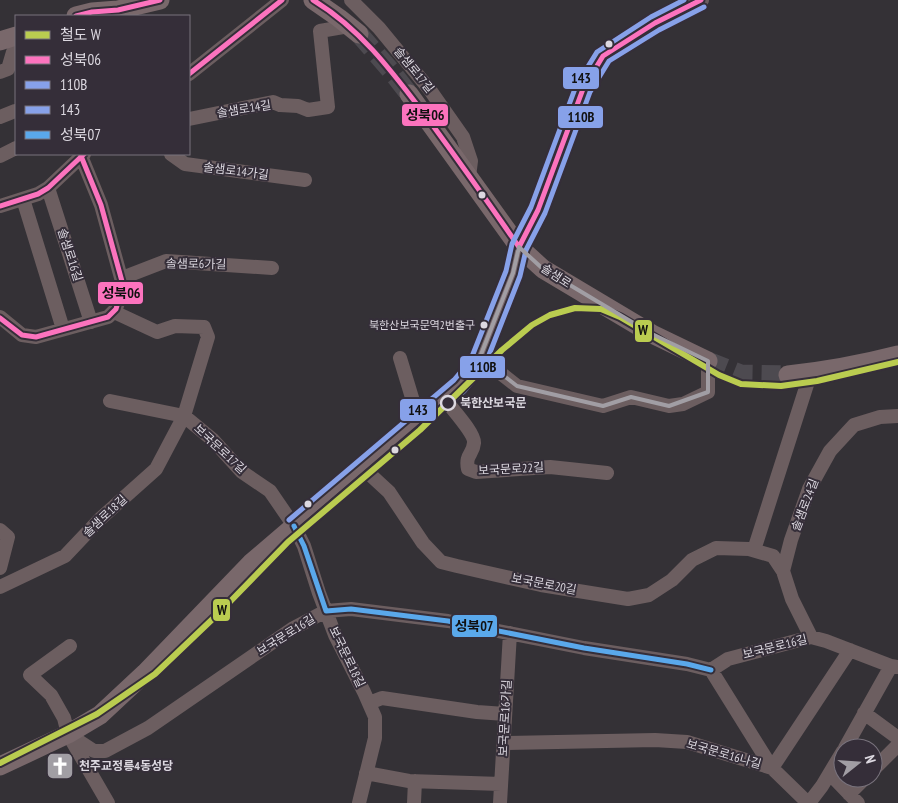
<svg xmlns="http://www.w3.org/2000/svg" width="898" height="803" viewBox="0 0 898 803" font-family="'PT Sans Narrow','Noto Sans KR',sans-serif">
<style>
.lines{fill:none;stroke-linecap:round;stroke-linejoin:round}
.secondary-tunnel{stroke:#4d4a50;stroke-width:19;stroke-dasharray:19 9;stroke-linecap:butt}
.minor{stroke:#6c5e60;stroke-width:14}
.tertiary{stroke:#6c5e60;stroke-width:16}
.secondary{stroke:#79686b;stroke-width:19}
.bus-1-casing{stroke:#352e39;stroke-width:9}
.bus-2-casing{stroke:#352e39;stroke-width:9}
.bus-3-casing{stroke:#352e39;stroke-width:9}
.bus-4-casing{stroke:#352e39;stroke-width:9}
.bus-1{stroke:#fc73be;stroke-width:5}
.bus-2{stroke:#87a1e9;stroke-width:5}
.bus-3{stroke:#87a1e9;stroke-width:5}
.bus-4{stroke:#5aa8eb;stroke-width:5}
.rail-1-casing{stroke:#352e39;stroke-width:10}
.rail-1{stroke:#bacc50;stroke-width:6}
.marked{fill:none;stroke:#a19ea4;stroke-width:4;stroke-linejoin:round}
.bus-dot{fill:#dcd8e0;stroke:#352e39;stroke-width:2}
.stop-dot{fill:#352e39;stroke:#dcd8e0;stroke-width:2.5}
.labels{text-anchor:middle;stroke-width:4;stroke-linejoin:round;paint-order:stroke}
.bus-label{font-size:11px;fill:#dcd8e0;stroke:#352e39;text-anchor:end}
.street-label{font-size:12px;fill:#dcd8e0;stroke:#352e39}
.stop-label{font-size:12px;font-weight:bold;fill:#dcd8e0;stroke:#352e39;text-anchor:start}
.poi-label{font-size:12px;font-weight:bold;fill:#dcd8e0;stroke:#352e39;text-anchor:start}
.line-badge{stroke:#352e39;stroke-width:2}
.pale-badge-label{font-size:14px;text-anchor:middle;font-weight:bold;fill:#111}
</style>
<rect width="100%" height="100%" fill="#343136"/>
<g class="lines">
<path class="secondary-tunnel" d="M359 34 392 72 409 94
M708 361 741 374 788 375"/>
<path class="minor" d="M351 0 379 28 430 90 463 137 471 161 469 177
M0 72 8 69 13 52 16 51
M189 74 282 0
M0 117 15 111
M189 119 273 102 280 105 298 106 308 110 328 107 320 31 349 26
M171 154 185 164 305 180
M0 156 16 148
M48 188 91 322
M23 199 63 329
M0 206 38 194 48 188 84 154
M122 278 166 261 272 268
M0 317 22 335 36 337 108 317 116 309 123 285 101 205 81 156
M480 357 517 386 603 406 631 397 669 406 683 404 708 392V361
M400 358 413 401 423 416
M444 398C451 408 475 433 474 443 473 455 465 454 468 469L476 472 550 467 607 473
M110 401 184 416 213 440 242 472 270 491 294 526 304 546 319 593 335 635 364 692 375 717V738L359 803
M363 468 389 492 423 543 441 562 457 566 541 585 628 599 649 595 672 580 692 560 716 548 749 549 773 556 783 571
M0 530 8 537 0 568
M754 550 811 372
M0 587 65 556 100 519 156 469 184 416 208 337 204 327 175 326 157 332 114 312
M811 637 792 599 783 571 791 540 809 489 830 451 854 425 880 417 898 416
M70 646 30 675 51 695 64 718 68 734 108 803
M711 670 728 659 811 637 826 641 891 666 898 667
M369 703 382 698 477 712 505 714
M864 713 898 738
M68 734 94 751H105L148 728 292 629 326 611 351 609 448 621 584 648 687 664 711 670 772 768 808 803
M504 743 655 740 687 742 772 768 850 650
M845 748 891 666
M873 770 898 745
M366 773 409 781 501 784
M830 774 858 803
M849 794 865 778
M414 803 415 781
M500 803 510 633
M809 803 822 786 843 751"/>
<path class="tertiary" d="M519 247 538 210 583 89 603 56 655 23 701 0"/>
<path class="secondary" d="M313 0 339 18 359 34
M76 16 92 12 118 10 160 0
M0 41 16 36
M409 94 519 247 543 269 652 334 708 361
M788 375C825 371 863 364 898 355
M0 766 68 734 100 715 145 673 251 563 459 385 471 372 480 357 513 273 519 247"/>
<g class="bus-1-casing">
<path id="bus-1" d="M313 0C363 30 396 77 431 123 461 164 490 205 519 247L538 210 583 89 603 56 655 23 701 0
M76 16 92 12 118 10 160 0
M189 74 282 0
M0 206 38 194 48 188 84 154
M0 318 22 335 36 337 108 317 116 309 123 285 101 205 81 156"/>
</g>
<g class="bus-2-casing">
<path id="bus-2" d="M299 532 464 391 477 376 487 360 520 276 526 250 545 213 590 92 609 61 659 30 704 7"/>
</g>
<g class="bus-3-casing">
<path id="bus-3" d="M289 520 454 380 465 367 473 354 506 271 512 244 531 207 576 86 597 52 651 17 684 0"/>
</g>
<g class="bus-4-casing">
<path id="bus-4" d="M294 526 304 546 326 611 351 609 448 621 584 648 687 664 711 670"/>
</g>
<use href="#bus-1" class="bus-1"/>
<use href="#bus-2" class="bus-2"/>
<use href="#bus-3" class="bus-3"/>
<use href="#bus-4" class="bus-4"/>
<g class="rail-1-casing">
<path id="rail-1" d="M0 763 97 714 155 674 221 611 288 542 420 430 502 350 532 325 550 315 575 308 601 309 620 317 719 375 741 384 781 386 817 381 898 362"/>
</g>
<use href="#rail-1" class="rail-1"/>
</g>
<path class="marked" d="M519 247 543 269 652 334 708 361V392L669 406 631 397 603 406 517 386 480 357 513 273Z"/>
<defs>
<g id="church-square" transform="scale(1.4375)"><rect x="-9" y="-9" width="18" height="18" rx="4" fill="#a19ea4" stroke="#352e39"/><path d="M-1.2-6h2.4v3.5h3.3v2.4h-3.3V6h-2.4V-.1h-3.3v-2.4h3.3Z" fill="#fff"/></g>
</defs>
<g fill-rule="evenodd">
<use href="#church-square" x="60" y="766"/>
</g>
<g class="bus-dot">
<circle cx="609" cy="44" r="4.5"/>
<circle cx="482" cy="195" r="4.5"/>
<circle cx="484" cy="325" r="4.5"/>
<circle cx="395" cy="450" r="4.5"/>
<circle cx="308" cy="504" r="4.5"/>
</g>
<circle class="stop-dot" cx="448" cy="403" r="7"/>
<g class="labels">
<g class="bus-label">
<text x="475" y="329">북한산보국문역2번출구</text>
</g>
<g class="street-label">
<text transform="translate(414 70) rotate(51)" y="4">솔샘로17길</text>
<text transform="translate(244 109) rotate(-9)" y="4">솔샘로14길</text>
<text transform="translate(236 171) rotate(7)" y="4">솔샘로14가길</text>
<text transform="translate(70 255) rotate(72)" y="4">솔샘로16길</text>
<text transform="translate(196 264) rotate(1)" y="4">솔샘로6가길</text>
<text transform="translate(556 276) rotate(33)" y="4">솔샘로</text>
<text transform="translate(220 449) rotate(43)" y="4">보국문로17길</text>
<text transform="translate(511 469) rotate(-3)" y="4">보국문로22길</text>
<text transform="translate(805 505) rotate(-69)" y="4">솔샘로24길</text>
<text transform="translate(105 516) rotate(-43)" y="4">솔샘로18길</text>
<text transform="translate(544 584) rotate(11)" y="4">보국문로20길</text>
<text transform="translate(286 635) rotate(-32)" y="4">보국문로16길</text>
<text transform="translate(775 647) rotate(-14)" y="4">보국문로16길</text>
<text transform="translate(347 657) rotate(64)" y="4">보국문로18길</text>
<text transform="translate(505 718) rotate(-87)" y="4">보국문로16가길</text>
<text transform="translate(724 754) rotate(16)" y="4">보국문로16나길</text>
</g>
<g class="stop-label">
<text x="460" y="407">북한산보국문</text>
</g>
<g class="poi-label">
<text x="79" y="770">천주교정릉4동성당</text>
</g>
</g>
<g class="line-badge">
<rect x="562" y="66" width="38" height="24" rx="5" fill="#87a1e9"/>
<rect x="401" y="103" width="48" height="24" rx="5" fill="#fc73be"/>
<rect x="557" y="105" width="47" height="24" rx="5" fill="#87a1e9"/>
<rect x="97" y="281" width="47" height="24" rx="5" fill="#fc73be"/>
<rect x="634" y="319" width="19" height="24" rx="5" fill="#bacc50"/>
<rect x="459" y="355" width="47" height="24" rx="5" fill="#87a1e9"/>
<rect x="399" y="398" width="38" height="24" rx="5" fill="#87a1e9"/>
<rect x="212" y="598" width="19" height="24" rx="5" fill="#bacc50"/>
<rect x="451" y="614" width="47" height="24" rx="5" fill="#5aa8eb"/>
</g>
<g class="pale-badge-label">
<text x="581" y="83">143</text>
<text x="425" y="120">성북06</text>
<text x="581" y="122">110B</text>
<text x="121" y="298">성북06</text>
<text x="643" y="335">W</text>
<text x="483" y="372">110B</text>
<text x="418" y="415">143</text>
<text x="222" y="615">W</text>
<text x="474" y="631">성북07</text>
</g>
<rect x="15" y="15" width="175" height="140" fill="#352e39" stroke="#78727c"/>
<rect x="25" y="31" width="25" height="8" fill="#bacc50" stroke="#78727c"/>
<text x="60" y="40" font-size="15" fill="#dcd8e0">철도 W</text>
<rect x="25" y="56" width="25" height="8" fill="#fc73be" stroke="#78727c"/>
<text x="60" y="65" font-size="15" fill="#dcd8e0">성북06</text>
<rect x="25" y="81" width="25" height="8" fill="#87a1e9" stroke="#78727c"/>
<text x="60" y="90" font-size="15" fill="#dcd8e0">110B</text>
<rect x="25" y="106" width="25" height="8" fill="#87a1e9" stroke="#78727c"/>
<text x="60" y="115" font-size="15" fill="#dcd8e0">143</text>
<rect x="25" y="131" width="25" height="8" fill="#5aa8eb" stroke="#78727c"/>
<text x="60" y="140" font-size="15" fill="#dcd8e0">성북07</text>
<g transform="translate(858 763) rotate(73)"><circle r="24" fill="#352e39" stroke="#78727c"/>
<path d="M0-4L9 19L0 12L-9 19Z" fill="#a19ea4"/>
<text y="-8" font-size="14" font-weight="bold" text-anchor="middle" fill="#dcd8e0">N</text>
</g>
</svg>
